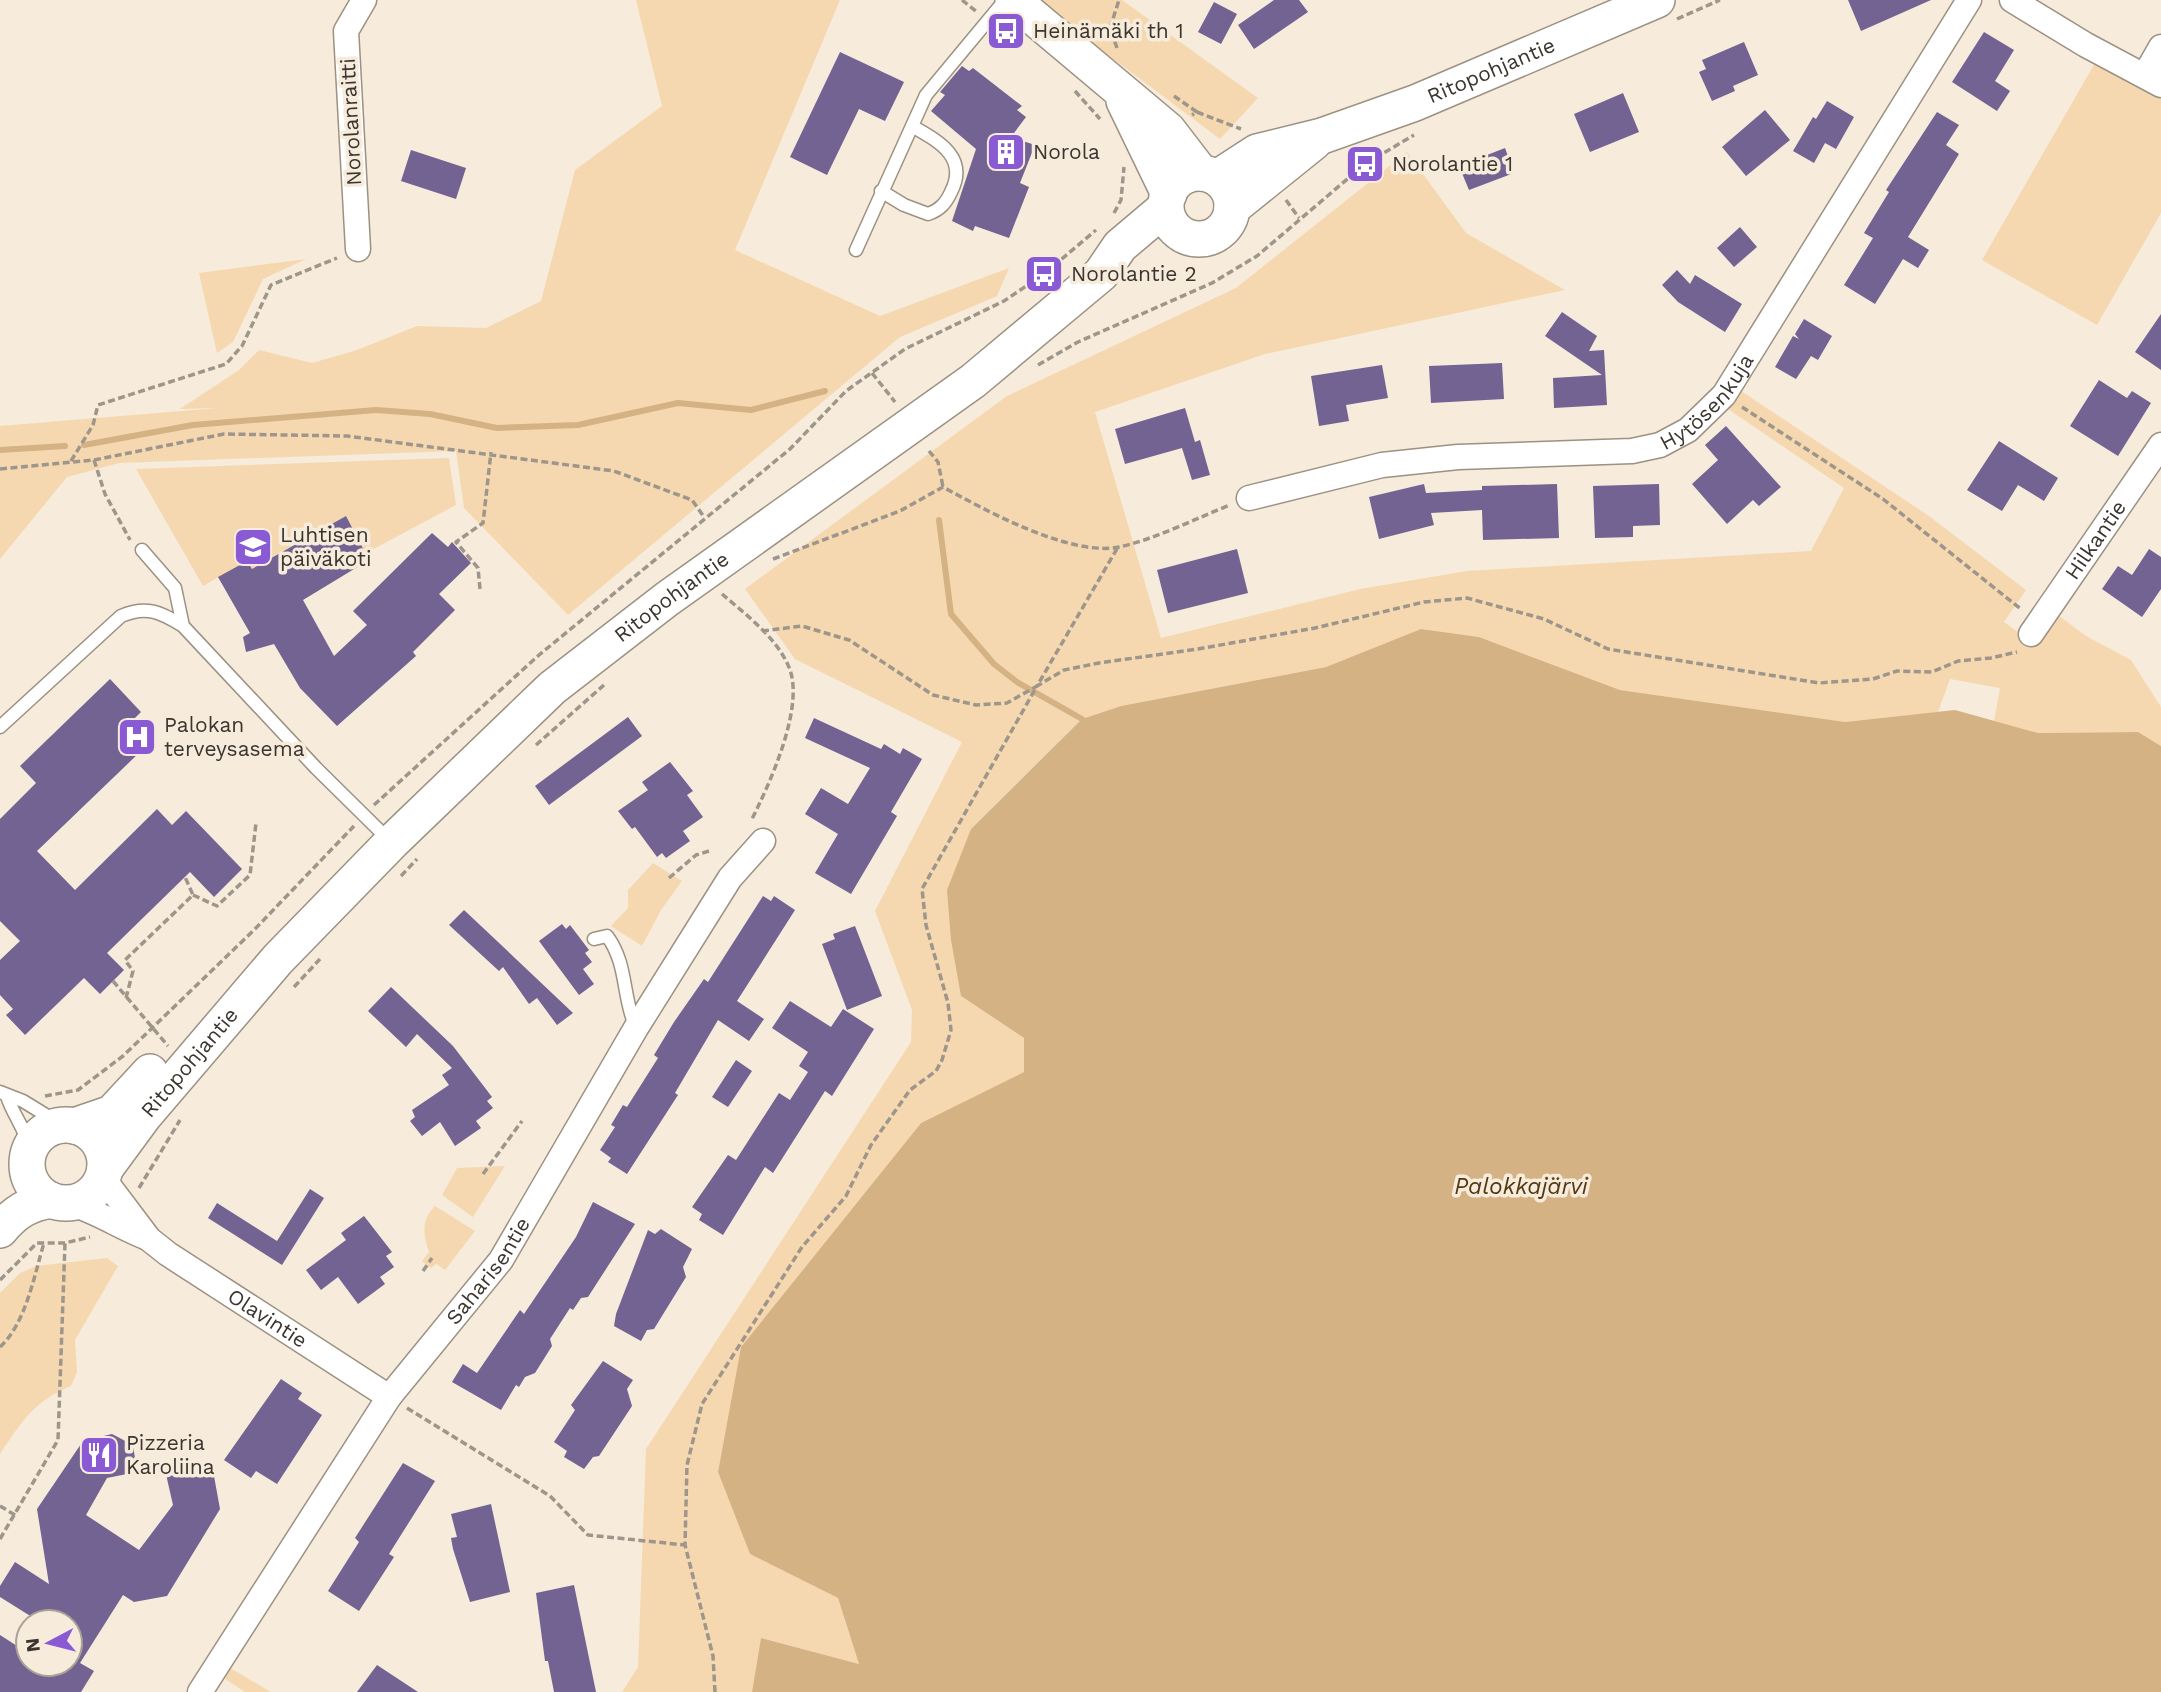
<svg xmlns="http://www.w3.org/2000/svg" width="2161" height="1692" viewBox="0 0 2161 1692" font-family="'Work Sans',sans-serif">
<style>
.green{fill:#f5d8b0}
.water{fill:#d5b283}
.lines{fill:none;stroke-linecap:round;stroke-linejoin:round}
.stream{stroke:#d5b283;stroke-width:6}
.building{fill:#726392}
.lane-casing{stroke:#9c9182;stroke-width:15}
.street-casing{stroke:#9c9182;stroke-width:27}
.secondary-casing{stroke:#9c9182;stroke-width:38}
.path{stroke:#9e968a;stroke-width:3.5;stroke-dasharray:7 3.5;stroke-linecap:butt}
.lane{stroke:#fff;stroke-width:12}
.street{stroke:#fff;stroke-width:24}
.secondary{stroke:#fff;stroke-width:35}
.labels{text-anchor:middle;stroke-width:7;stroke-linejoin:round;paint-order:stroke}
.poi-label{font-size:21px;fill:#3a352f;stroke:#f7ebdb;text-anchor:start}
.street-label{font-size:21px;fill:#3a352f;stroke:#f7ebdb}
.water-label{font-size:23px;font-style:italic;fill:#513913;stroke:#f7ebdb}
</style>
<rect width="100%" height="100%" fill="#f7ebdb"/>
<path class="green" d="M636 0H840L735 250 880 316 1009 268 997 296 900 337 568 615 464 508 456 451 119 463 67 477 0 559V426L218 408 180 409 239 370 259 350 312 363 357 350 417 326 486 328 541 301 575 170 662 106Z
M1035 0H1122L1258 98 1220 139Z
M2099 56 2161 93V213L2097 325 1982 260Z
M1407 152 1466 233 1565 290 1265 354 1095 412 1161 638 1360 589 1467 571 1811 551 1844 488 1725 407 1738 389 1929 516 2026 590 2004 622 2026 638 2054 612 2086 636 2131 660 2161 707V746L2138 732 2038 733 1994 721 2000 688 1950 679 1938 712 1845 722 1620 690 1479 637 1421 629 1326 667 1121 706 1082 719 971 829 961 996 1024 1038V1072L921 1123 741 1347 718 1472 750 1554 838 1598 859 1664 761 1638 752 1692H622L638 1667 646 1449 911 1042 912 1010 875 911 962 742 795 659 745 589 1007 396 1236 288Z
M306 259 263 279 233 342 217 353 199 273Z
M449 458 456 505 366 553 346 516 252 569 246 561 203 586 136 469Z
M653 863 682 881 661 910 642 946 611 926 628 908V890Z
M505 1166 473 1217 442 1195 457 1168Z
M435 1206 475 1231 445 1270 436 1264 431 1268 422 1261 429 1252C423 1235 421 1220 435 1206Z
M107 1258 118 1266 75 1340 77 1372 71 1386C34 1401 22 1421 0 1454V1293L20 1273 36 1266Z
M230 1668 271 1692H245L222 1677Z"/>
<path class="water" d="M1421 629 1479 637 1620 690 1845 722 1955 710 2038 733 2138 732 2161 746V1692H752L761 1638 859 1664 838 1598 750 1554 718 1472 741 1347 921 1123 1024 1072V1038L961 996 951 940 947 890 971 829 1082 719 1121 706 1326 667Z"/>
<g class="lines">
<path class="stream" d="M84 445 193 425 376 410 430 414 497 428 578 425 678 403 751 410 825 391
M0 450 65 446
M939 520 951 614 994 664 1017 682 1082 719"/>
</g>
<path class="building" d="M1274 0H1299L1308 12 1254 49 1238 25Z
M1848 0H1931L1861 31Z
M1214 2 1237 14 1221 44 1198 32Z
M1984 32 2014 50 1995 81 2010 91 1997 111 1952 82Z
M1744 42 1758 75 1733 86 1735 91 1712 101 1699 72 1706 69 1702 60Z
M840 52 904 82 885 121 859 109 827 175 790 157Z
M962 66 969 71 973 68 1022 106 1017 110 1026 117 1011 137 1035 145 1020 183 1029 187 1009 238 975 226 973 231 952 221 976 149 931 111 945 95 940 92Z
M1623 93 1639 132 1590 152 1574 114Z
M1827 101 1854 117 1836 149 1825 143 1814 163 1793 151 1813 117 1816 119Z
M1765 110 1790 140 1746 176 1722 147Z
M1937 112 1959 125 1946 145 1959 154 1908 237 1929 250 1918 268 1903 259 1875 304 1844 285 1873 238 1864 233 1889 192 1886 190Z
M1505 148 1514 173 1469 190 1459 166Z
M411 150 466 168 456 199 401 181Z
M1740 227 1757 247 1734 267 1717 248Z
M1677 270 1690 284 1695 275 1742 304 1725 332 1678 302 1662 285Z
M1562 312 1597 336 1589 351 1604 350 1607 405 1554 408 1553 378 1602 375 1545 336Z
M2161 314V370L2135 352Z
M1804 319 1832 336 1818 360 1811 356 1796 379 1775 367 1793 336 1799 339 1795 334Z
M1502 363 1504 399 1431 403 1429 366Z
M1382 365 1388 398 1346 405 1349 421 1319 426 1311 376Z
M2099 380 2127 398 2132 391 2151 403 2118 456 2070 426Z
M1185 408 1195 442 1200 440 1210 475 1192 480 1182 448 1125 464 1115 429Z
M1726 426 1781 487 1759 506 1753 500 1727 524 1692 484 1718 460 1705 445Z
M1999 441 2058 478 2044 501 2018 485 2002 511 1967 490Z
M1424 484 1426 493 1482 490V486L1557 484 1559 538 1483 540 1482 510 1431 513 1434 525 1379 539 1369 497Z
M1659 484 1660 525 1633 526V537L1595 538 1593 486Z
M346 516 369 560 303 600 334 656 367 625 353 611 432 533 448 547 452 542 471 563 439 594 455 610 413 652 416 656 337 726 300 688 274 644 246 652 243 637 250 633 218 577 247 561 252 569Z
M1237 549 1248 593 1168 613 1157 570Z
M2149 549 2161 557V589L2142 617 2102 589 2118 566 2132 575Z
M110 679 141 712 121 732 140 752 37 851 75 890 157 809 172 825 186 811 242 869 214 897 190 872 107 953 124 970 100 994 84 978 25 1035 6 1015 13 1009 0 995V960L20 941 0 921V819L36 783 20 766Z
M628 717 642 736 549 805 535 786Z
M814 718 881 749 884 744 900 754 903 748 922 759 891 812 897 816 851 894 815 873 838 834 805 814 821 788 848 804 870 768 805 738Z
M670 762 693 791 687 795 703 817 683 831 690 841 666 858 662 853 657 857 635 827 632 829 618 811 648 790 642 782Z
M763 896 771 901 774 896 795 910 737 1001 764 1019 749 1041 718 1020 675 1093 678 1095 627 1174 608 1162 611 1158 600 1150 615 1127 611 1125 623 1105 627 1107 658 1058 654 1055 674 1022 704 979 708 982Z
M464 910 497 941 573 1013 557 1025 537 998 529 1004 503 967 499 971 449 925Z
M562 924 566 929 570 925 589 950 585 953 592 962 583 969 594 984 579 995 539 941Z
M855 926 882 996 847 1010 822 944 835 939 833 934Z
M391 987 453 1046 492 1097 487 1101 493 1108 476 1121 481 1128 455 1146 440 1122 422 1136 410 1121 415 1117 412 1110 449 1085 442 1075 452 1068 417 1034 406 1047 368 1011Z
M790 1001 831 1027 843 1009 874 1029 832 1096 825 1091 773 1173 765 1167 723 1235 699 1220 702 1214 692 1207 728 1155 736 1160 779 1093 790 1100 808 1072 799 1066 808 1052 772 1028Z
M736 1060 752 1071 728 1107 712 1097Z
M310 1189 324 1198 282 1265 208 1218 217 1203 277 1241Z
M593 1202 635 1224 588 1297 581 1298 573 1310 570 1308 550 1339 552 1346 535 1373 525 1377 519 1387 516 1385 501 1410 452 1382 463 1364 477 1373 520 1310 524 1314 576 1237Z
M364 1216 392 1252 386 1256 394 1267 380 1277 385 1284 358 1304 338 1277 321 1290 306 1270 346 1240 341 1233Z
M661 1229 692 1249 683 1267 686 1277 654 1329 647 1330 641 1341 614 1326 616 1314 648 1230 655 1234Z
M603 1361 633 1380 627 1389 632 1406 599 1456 593 1457 584 1469 564 1457 567 1451 554 1442 575 1410 571 1405Z
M281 1379 302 1393 298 1399 322 1415 277 1484 256 1471 251 1478 224 1460Z
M112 1434 133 1445 137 1472 107 1478 86 1515 139 1550 173 1505 165 1470 192 1464 214 1476 220 1509 167 1596 134 1602 123 1595 80 1663 94 1671 81 1692H0V1635L28 1653V1664H70V1622H40L0 1597V1586L15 1562 49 1584 37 1509 83 1441Z
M403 1463 435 1481 389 1554 394 1557 359 1611 328 1591 359 1542 355 1538Z
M491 1504 510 1592 470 1602 453 1549 451 1538 457 1537 451 1514Z
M574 1585 596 1692H554L548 1661H545L536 1593Z
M377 1665 418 1692H357Z"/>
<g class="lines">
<g class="lane-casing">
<path id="lane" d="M881 191 904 205 928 214C940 210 946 203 951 192 969 157 938 141 912 126
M856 250 926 95 1005 0
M142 550 175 588 183 626 316 768 389 840
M0 727 121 616C146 605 161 612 183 626
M594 939 607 936C628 964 622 997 636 1028
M0 1092 23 1101 62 1125
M7 1096C13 1116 26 1128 29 1149"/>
</g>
<g class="street-casing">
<g id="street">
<path d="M2012 0 2086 45 2161 85"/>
<path d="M2145 75 2161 47"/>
<path d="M358 249 346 31 364 0"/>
<path id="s1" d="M1249 498 1382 465 1458 457 1632 451 1660 445 1688 430 1724 395 1969 0"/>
<path id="s2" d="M2031 634 2161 445"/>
<path id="s3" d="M103 1178 149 1239 168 1254 389 1397"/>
<path d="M69 1203C97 1211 121 1228 148 1238"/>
<path id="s4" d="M200 1692 389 1397 501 1260 636 1028 730 878 763 841"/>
</g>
</g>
<g class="secondary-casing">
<g id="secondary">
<path d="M1013 0 1168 130 1201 173"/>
<path d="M1124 101 1169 194"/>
<circle cx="1199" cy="206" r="33"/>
<path id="s5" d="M1217 178 1257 152 1322 136 1415 103 1657 0"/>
<path d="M1232 208 1314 142"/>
<circle cx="66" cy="1164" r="39"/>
<path d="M74 1126 112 1113 150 1072"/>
<path id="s6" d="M105 1169 144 1116 278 959 392 842 552 688 667 599 973 381 1101 274 1120 246 1165 208"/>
<path d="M0 1230C15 1212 28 1204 51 1200"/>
</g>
</g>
<path class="path" d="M962 0 977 12
M1677 19 1720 0
M1117 48 1110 28 1119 0
M1075 91 1100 119
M1174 96 1197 112 1192 115
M1197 112 1241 129
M1286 200 1299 218
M1114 213 1121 200 1124 167
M1038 365 1078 342 1212 283 1257 256 1365 164 1414 135
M872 373 895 402
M1742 407 1883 499 2022 610
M929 451 938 462 943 487
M94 460 105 494 130 540
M71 461 93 425 98 405 226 364 242 346 271 285 337 258
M0 469 94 460 224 434 347 436 614 471 692 500 704 517
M773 559 900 511 943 487C985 510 1070 557 1119 547 1153 540 1197 518 1230 505
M480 589 478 568 456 542 483 523 491 452
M722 594C745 614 775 636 788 665 807 704 769 785 751 821
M762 631 802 626 849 640 933 695 976 705 1007 703 1037 686 1118 547
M536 745 604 685
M374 805 539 655 790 449 846 391 905 349 1004 301 1044 274 1096 230
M401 876 417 859
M669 878 696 855 712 850
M193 895 217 906 250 875 256 823
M113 981 168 1046
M294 987 320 959
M126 998 133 971 125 960 193 895 185 877
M45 1096 78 1090 123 1056 254 930 354 826
M483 1174 522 1121
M139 1188 180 1120
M423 1271 432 1258
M0 1280 37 1243H65L90 1237
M0 1347C26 1323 34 1276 44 1243
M407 1408 550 1496 588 1535 685 1545
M0 1506 15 1515
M0 1539 58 1440 65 1243
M715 1692 713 1656 685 1545 687 1465 702 1404 802 1247 846 1196 871 1145 910 1090 936 1071 942 1060 951 1030 948 1003 926 925 922 889 1037 686 1064 670 1099 663 1198 649 1315 628 1424 602 1467 598 1544 619 1608 649 1819 683 1873 679 1897 671 1932 672 1958 661 1991 658 2017 652"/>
<use href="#lane" class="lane"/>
<use href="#street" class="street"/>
<use href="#secondary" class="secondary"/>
</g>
<defs>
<g id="bus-square" transform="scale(2.0125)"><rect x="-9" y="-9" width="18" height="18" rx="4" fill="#895ad4" stroke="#f7ebdb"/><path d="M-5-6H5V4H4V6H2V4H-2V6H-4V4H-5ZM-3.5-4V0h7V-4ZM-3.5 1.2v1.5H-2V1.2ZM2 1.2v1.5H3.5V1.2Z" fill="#fff"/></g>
<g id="building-square" transform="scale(2.0125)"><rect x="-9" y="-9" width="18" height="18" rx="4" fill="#895ad4" stroke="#f7ebdb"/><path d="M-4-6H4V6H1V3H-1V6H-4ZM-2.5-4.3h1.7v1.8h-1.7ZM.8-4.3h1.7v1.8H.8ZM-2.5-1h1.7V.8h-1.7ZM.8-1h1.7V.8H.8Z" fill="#fff"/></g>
<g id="school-square" transform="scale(2.0125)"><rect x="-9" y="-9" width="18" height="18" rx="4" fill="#895ad4" stroke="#f7ebdb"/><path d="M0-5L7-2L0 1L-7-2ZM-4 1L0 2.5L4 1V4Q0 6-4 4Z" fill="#fff"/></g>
<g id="hospital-square" transform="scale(2.0125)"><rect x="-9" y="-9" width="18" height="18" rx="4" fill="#895ad4" stroke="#f7ebdb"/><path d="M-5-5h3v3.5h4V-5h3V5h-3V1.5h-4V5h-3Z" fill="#fff"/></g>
<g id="restaurant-square" transform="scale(2.0125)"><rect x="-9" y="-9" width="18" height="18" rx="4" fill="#895ad4" stroke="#f7ebdb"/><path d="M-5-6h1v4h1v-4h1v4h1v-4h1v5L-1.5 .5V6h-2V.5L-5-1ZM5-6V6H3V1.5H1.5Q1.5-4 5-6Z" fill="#fff"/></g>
</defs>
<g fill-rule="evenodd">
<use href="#bus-square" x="1006" y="31"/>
<use href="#building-square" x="1006" y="152"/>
<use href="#bus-square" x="1365" y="164"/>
<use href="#bus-square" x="1044" y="274"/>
<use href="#school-square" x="253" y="547"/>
<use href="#hospital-square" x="137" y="737"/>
<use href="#restaurant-square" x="99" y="1455"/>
</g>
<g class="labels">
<g class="poi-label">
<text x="1033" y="38">Heinämäki th 1</text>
<text x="1033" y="159">Norola</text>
<text x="1392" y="171">Norolantie 1</text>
<text x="1071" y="281">Norolantie 2</text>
<text x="280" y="542">Luhtisen<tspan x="280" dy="24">päiväkoti</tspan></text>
<text x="164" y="732">Palokan<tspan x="164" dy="24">terveysasema</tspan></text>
<text x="126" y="1450">Pizzeria<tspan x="126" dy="24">Karoliina</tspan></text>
</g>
<g class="street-label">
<text dy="7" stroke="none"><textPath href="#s5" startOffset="296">Ritopohjantie</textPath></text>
<text transform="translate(351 122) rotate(-93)" y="7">Norolanraitti</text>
<text dy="7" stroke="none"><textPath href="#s1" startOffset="481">Hytösenkuja</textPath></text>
<text dy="7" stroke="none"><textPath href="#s2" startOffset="114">Hilkantie</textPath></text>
<text dy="7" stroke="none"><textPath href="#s6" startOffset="808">Ritopohjantie</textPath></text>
<text dy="7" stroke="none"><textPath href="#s6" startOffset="136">Ritopohjantie</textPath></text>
<text dy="7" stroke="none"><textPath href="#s4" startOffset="511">Saharisentie</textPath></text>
<text dy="7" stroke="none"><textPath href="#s3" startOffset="219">Olavintie</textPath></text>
</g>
<g class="water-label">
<text x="1521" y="1194">Palokkajärvi</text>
</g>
</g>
<g transform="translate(49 1643) rotate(263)"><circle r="33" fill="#f7ebdb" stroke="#aba296" stroke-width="2"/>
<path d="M0-5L12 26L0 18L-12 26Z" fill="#895ad4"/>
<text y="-10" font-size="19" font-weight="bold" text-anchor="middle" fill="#3a352f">N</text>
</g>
</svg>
